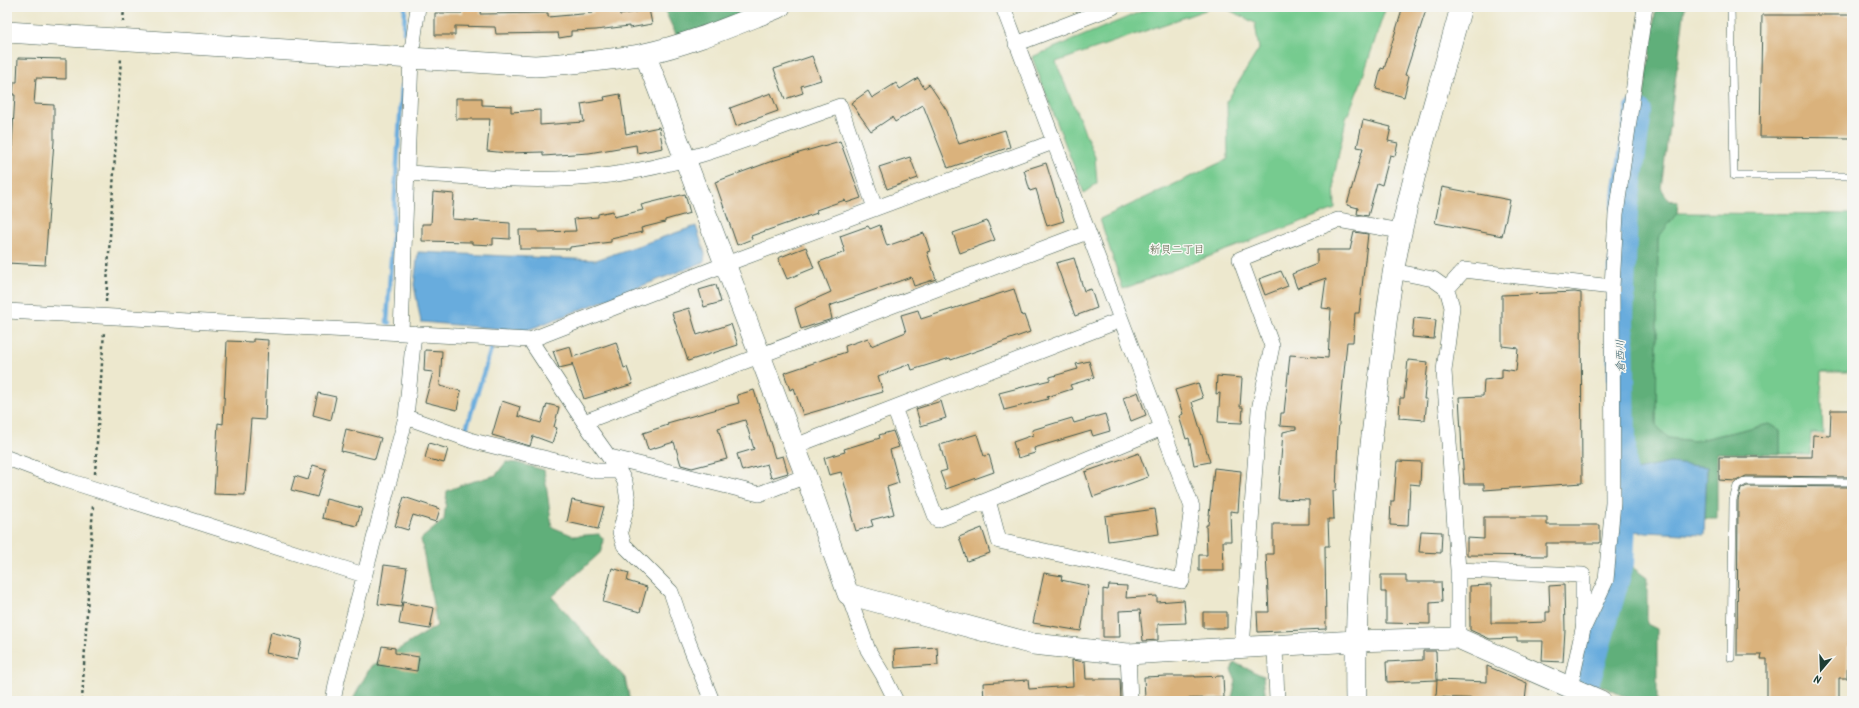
<svg xmlns="http://www.w3.org/2000/svg" width="1859" height="708" viewBox="0 0 1859 708" font-family="Kalam,'Klee One',sans-serif">
<style>
.green{fill:#76cb8f;stroke:#4a8462}
.forest{fill:#60af7a;stroke:#407657}
.water{fill:#67acdd;stroke:#437488}
.lines{fill:none;stroke-linecap:round;stroke-linejoin:round}
.stream{stroke:#67acdd;stroke-width:4.5}
.river{stroke:#67acdd;stroke-width:28}
.building{fill:#dab27c}
.lane-casing{stroke:#3e574b;stroke-width:8}
.street-casing{stroke:#3e574b;stroke-width:16}
.secondary-casing{stroke:#3e574b;stroke-width:22}
.path{stroke:#3e574b;stroke-width:2.5;stroke-dasharray:3 3;stroke-linecap:butt}
.lane{stroke:#fff;stroke-width:7}
.street{stroke:#fff;stroke-width:15}
.secondary{stroke:#fff;stroke-width:21}
.labels{text-anchor:middle;stroke-width:3;stroke-linejoin:round;paint-order:stroke}
.neighbourhood-label{font-size:11px;fill:#60664d;stroke:#f6f6f2}
.water-label{font-size:11px;font-style:italic;fill:#355e67;stroke:#f6f6f2}
</style>
<rect width="100%" height="100%" fill="#f6f6f2"/>
<filter id="ink" filterUnits="userSpaceOnUse"><feTurbulence type="fractalNoise" baseFrequency=".025" numOctaves="2"/><feDisplacementMap in="SourceGraphic" scale="8" xChannelSelector="R" yChannelSelector="G"/><feConvolveMatrix kernelMatrix="1 2 1 2 8 2 1 2 1" color-interpolation-filters="sRGB"/></filter>
<filter id="wash" filterUnits="userSpaceOnUse"><feTurbulence type="fractalNoise" baseFrequency=".012" numOctaves="4" result="noise"/><feDisplacementMap in="SourceGraphic" scale="16" xChannelSelector="R" yChannelSelector="G"/><feGaussianBlur stdDeviation="0.9" result="paint"/><feColorMatrix in="noise" values="0 0 0 0 0 0 0 0 0 0 0 0 0 0 0 0 0 1.4 0 .05"/><feComposite in="paint" operator="in"/></filter>
<g filter="url(#wash)">
<rect width="100%" height="100%" fill="#ede8ce"/>
<path class="green" d="M1152 7H1214L1056 62 1095 157 1097 183 1084 193 1032 57Z
M1223 7H1386L1360 85 1346 119 1334 177 1335 209 1123 289 1100 219 1228 159 1227 101 1259 49 1255 23Z
M1677 213 1852 214V372H1821L1823 434 1811 433 1810 455 1780 454V431L1769 424 1694 441 1668 438 1656 425 1658 237Z"/>
<path class="forest" d="M663 7H780L680 43Z
M1656 7H1685L1661 188 1669 200 1678 202 1677 213 1658 238 1656 425 1668 438 1694 441 1769 424 1780 431V454L1717 453V519H1705L1707 467 1670 463 1626 472 1629 206Z
M506 462 518 463 544 470 552 527 574 536 599 534 603 538 602 551 552 597 625 678 630 701H352L371 666 437 626 421 539 444 520 447 491 464 484 496 475Z
M1624 561 1647 578V624L1657 629V701H1634L1591 681 1613 608Z
M1235 663 1263 676 1266 701H1231L1236 681 1231 670Z"/>
<path class="water" d="M696 226 705 254 704 262 525 331 421 322 414 285 418 252 596 260Z
M1670 463 1707 467 1704 535 1626 531V472Z"/>
<g class="lines">
<path class="stream" d="M404 32 405 7
M389 323 387 322 402 86
M466 429 492 346"/>
<path class="river" d="M1577 701 1589 672 1620 564 1623 499 1620 319 1624 211 1638 112"/>
</g>
<g id="blocks">
<path class="building" d="M462 7H481L480 14 548 13V17L593 13V10L615 7H619L620 15 649 9 652 24 629 28V26L596 30 571 31V36L559 38 558 33 496 34 495 27 455 26V35H435V13H462Z
M1403 7H1427L1405 75 1409 76 1404 97 1376 89 1381 68 1384 69Z
M1762 15H1852V138L1760 137Z
M812 56 821 80 801 86 803 93 785 99 774 69Z
M18 58 66 59V79L36 78 34 104 54 105V141L45 265 7 263V229L15 95H13L14 82H17Z
M918 78 924 88 929 84 947 111 959 144 1005 130 1010 147 948 168 923 105 895 122 892 117 871 131 851 103 868 91 872 98 896 83 900 89Z
M771 93 778 111 736 126 730 108Z
M620 94 626 134 659 127 663 148 637 153 636 145 589 153 543 156V152L507 153 487 151 490 119H456V98H482V105L511 106V112L540 110V125L584 122 581 104 605 100 604 97Z
M1363 120 1391 127 1388 141 1398 143 1395 156 1390 155 1382 185 1377 183 1368 216 1357 214 1358 208 1347 205 1363 148 1357 147Z
M840 141 861 198 846 203 845 200 816 210 817 213 751 236 752 239 737 245 715 182 775 160Z
M910 157 918 178 887 189 879 167Z
M1046 163 1064 221 1047 226 1036 189 1030 191 1024 170Z
M1442 187 1510 200 1502 236 1435 223Z
M433 192 454 194 452 219 510 223V239L493 238V245L472 244V242L422 241V224H431Z
M685 194 690 213 665 220V222L641 228 642 232 611 239V242L570 247V249H520L519 230H538V232L576 231 574 219 598 217V214L613 211 614 217 643 210 641 205Z
M987 221 995 240 960 253 953 233Z
M880 225 887 246 924 233 930 251 927 252 936 279 914 286 911 277 829 306 832 319 801 329 795 308 831 292 819 262 845 252 840 236 868 226 870 229Z
M1354 232 1368 234 1359 313H1355L1353 342H1347L1338 434 1336 491H1333L1334 519H1328L1329 546H1325L1326 629 1258 632 1257 612H1269L1266 554H1273V524H1309V500L1278 499 1283 432 1296 429V427L1280 426 1281 413H1284L1290 355 1328 358 1331 309 1322 308 1326 278 1297 288 1292 274 1317 264V250H1350Z
M806 247 814 268 787 279 778 258Z
M1074 258 1084 291 1091 289 1097 308 1075 316 1056 263Z
M1281 271 1288 286 1265 295 1259 279Z
M716 285 721 302 704 307 699 290Z
M1014 289 1022 316 1024 315 1030 332 951 360 950 358 912 370 910 364 878 376 883 392 803 415 794 388 790 390 784 373 846 352 845 346 868 338 871 346 906 332 901 315 918 310 921 319Z
M1575 292 1581 293 1582 483 1484 490V484H1464L1459 397 1483 396 1484 380 1502 378V369L1516 371 1518 348 1502 346V295Z
M689 308 697 335 731 324 738 345 688 361 672 313Z
M1414 318 1436 320 1434 339 1412 337Z
M253 339 268 340 265 420 251 419 245 495 214 494 218 423 223 424 227 341 253 342Z
M616 342 624 368 627 367 633 384 584 399 572 363V365L559 368 553 351 570 346 573 357Z
M425 350 442 351 440 386 461 391 457 410 425 402 433 372 424 371Z
M1408 360 1428 362 1424 399H1427L1425 420 1399 418 1400 398H1404Z
M1089 361 1094 378 1070 385 1072 389 1047 397 1048 399 1004 410 999 393 1050 380V377L1078 369 1076 364Z
M1217 376 1242 378 1240 407H1243L1242 423 1218 422 1220 393 1216 394Z
M1198 383 1203 398 1192 402 1210 462 1194 465 1189 438 1186 439 1179 416 1183 414 1175 390Z
M754 390 775 458 783 456 788 473 771 478 767 464 742 471 737 454 754 449 745 420 718 428 727 459 692 468 681 465 674 442 648 450 643 433 668 425 667 423 739 403 737 395Z
M1138 392 1146 415 1131 421 1123 398Z
M318 393 336 397 331 420 313 415Z
M502 401 520 407 518 416 541 423 547 404 559 407 554 427 557 428 552 443 533 436 530 446 492 435Z
M941 401 946 418 921 426 916 409Z
M1831 410H1852V477L1746 476 1736 481 1719 480V457H1812L1813 435 1830 436Z
M1105 414 1110 431 1093 436 1091 431 1054 442 1034 448 1035 453 1018 458 1013 442 1033 435 1032 430 1072 418 1074 423Z
M346 429 381 438 375 459 341 451Z
M893 431 899 447 890 450 899 483 887 487 894 514 871 520 873 526 856 531 851 514 853 513 841 472 829 475 824 458 845 452 844 449 880 438 879 435Z
M977 434 984 456 989 455 994 472 946 489 940 472 947 470 940 445Z
M429 443 448 449 444 463 425 458Z
M1139 453 1148 477 1093 497 1085 472Z
M1397 461 1421 462 1420 485 1410 484 1408 526 1390 525 1391 501H1394Z
M313 465 326 469 317 497 291 490 295 476 308 480Z
M1214 468 1241 471 1238 512 1230 511 1231 541H1223L1224 571H1199V555H1207L1206 525H1208Z
M1747 486 1852 487V647H1848L1847 678H1839V701H1767V659H1761L1762 655H1737L1738 500 1741 489Z
M404 497 440 509 436 522 413 515 408 530 395 526Z
M326 499 362 508 357 526 322 518Z
M572 500 604 507 598 529 567 522Z
M1155 509 1159 534 1108 541 1105 516Z
M1484 517H1547V525H1600V543H1546V556L1467 555V538L1484 539Z
M982 528 990 553 967 561 959 537Z
M1421 531 1442 532 1441 553 1419 552Z
M384 565 407 568 401 607 378 604Z
M612 568 629 573 627 581 647 587 640 612 603 602Z
M1044 573 1062 576 1061 580 1089 586 1081 631 1033 623Z
M1381 575H1406V582H1441L1442 602 1430 603V624L1386 623V592H1381Z
M1109 585 1127 586 1126 598 1157 596V602L1184 600 1186 623 1158 624V640L1143 641 1140 610 1119 611 1120 637H1103V589L1108 590Z
M1491 585V623H1518L1546 622V612H1550L1549 586 1564 585 1565 630 1563 662 1542 661 1543 641H1517V638L1490 639 1470 630V586Z
M403 602 434 608 430 629 399 624Z
M1203 612H1227V628H1203Z
M271 632 302 640 297 660 266 653Z
M382 646 395 648V653L419 657 417 671 378 665Z
M937 647 938 665 895 668 894 650Z
M1423 651H1436L1437 680 1387 682 1386 662 1423 660Z
M1072 660 1085 662 1086 679H1120L1121 701H984L983 683 1028 680 1029 689 1073 686Z
M1487 666 1527 683 1525 701H1485L1486 699 1436 697 1437 680 1487 682Z
M1167 676H1195V677L1223 676 1224 698 1145 699 1144 677Z"/>
</g>
</g>
<g filter="url(#ink)">
<use href="#blocks" fill-opacity="0" stroke="#3e574b" stroke-width="1"/>
<g class="lines">
<g class="lane-casing">
<path id="lane" d="M1731 7 1734 176H1852
M1731 7H1803
M1731 658 1733 500 1737 486 1746 481 1852 482"/>
</g>
<g class="street-casing">
<path id="street" d="M1016 44 1113 7
M407 173C475 177 543 184 610 175 689 165 765 132 840 106L875 208
M1393 271 1433 279 1447 289 1452 307 1444 371 1458 570V638
M1447 289 1464 270 1612 287
M7 311 530 340 726 264 1053 142
M401 333 411 57 418 7
M530 340 584 422 619 471 625 482 628 501 620 532 624 545 671 592 686 636 712 701
M894 408 937 520 988 500 1162 428
M406 417 473 441 597 471H619
M584 422 1087 232
M795 446 1121 320
M610 457 759 494 806 476
M7 458 66 480 364 575
M988 500 999 541 1182 581 1192 507 1003 7
M1458 570 1583 575V624
M848 594 868 650 883 675 896 701
M1275 646 1277 701
M1242 648 1259 410 1272 346 1240 259 1338 220 1401 231
M1128 654 1130 701
M1570 688 1583 629 1606 580 1613 503 1612 287 1616 214 1645 7
M333 701 337 680 406 417 414 333"/>
</g>
<g class="secondary-casing">
<path id="secondary" d="M7 32 535 66C571 63 609 61 644 54 691 44 736 24 780 7
M645 54 806 476 848 594 1033 644 1128 654 1355 641 1458 638 1601 701
M1356 701C1354 594 1365 486 1379 380 1385 331 1390 281 1401 233 1417 157 1441 82 1461 7"/>
</g>
<path class="path" d="M123 22 124 7
M106 302 121 57
M95 474 104 331
M82 701 93 505"/>
<use href="#lane" class="lane"/>
<use href="#street" class="street"/>
<use href="#secondary" class="secondary"/>
</g>
</g>
<g class="labels">
<g class="neighbourhood-label">
<text x="1177" y="253">新貝二丁目</text>
</g>
<g class="water-label">
<text transform="translate(1620 356) rotate(-91)" y="4">倉西川</text>
</g>
</g>
<rect width="1859" height="708" fill="none" stroke="#f6f6f2" stroke-width="24"/>
<g transform="translate(1821 670) rotate(199)" stroke="#f6f6f2" stroke-width="3" paint-order="stroke">
<path d="M0-3L7 15L0 10L-7 15Z" fill="#1f3d34"/>
<text y="-6" font-size="11" font-weight="bold" text-anchor="middle" fill="#1f3d34">N</text>
</g>
</svg>
